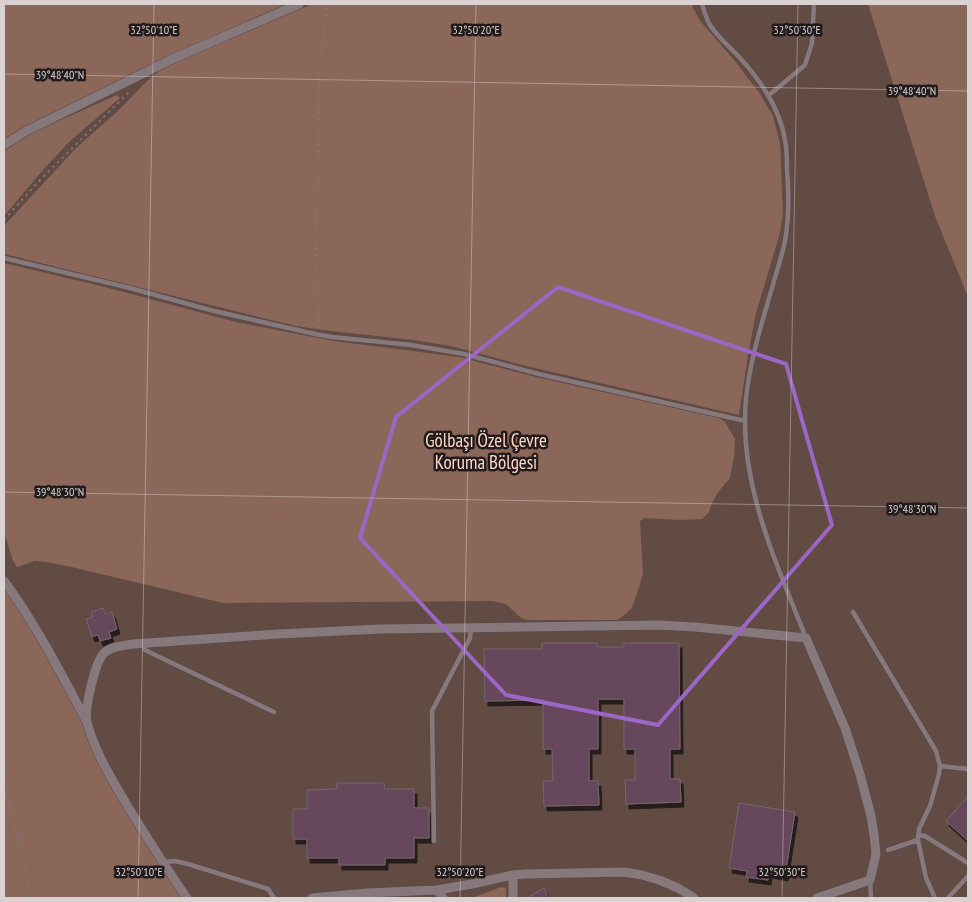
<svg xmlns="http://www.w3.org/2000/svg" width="972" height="902" viewBox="0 0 972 902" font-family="'PT Sans Narrow',sans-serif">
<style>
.green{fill:#614b43}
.forest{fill:#8b6759}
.building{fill:#66475b;stroke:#73676e;filter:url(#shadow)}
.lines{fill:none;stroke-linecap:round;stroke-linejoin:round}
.lane-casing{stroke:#584d4f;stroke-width:5.5}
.street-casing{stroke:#584d4f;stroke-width:10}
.path{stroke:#7f7476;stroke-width:2;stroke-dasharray:2.5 4;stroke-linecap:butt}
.lane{stroke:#87787c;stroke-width:4.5}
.street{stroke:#87787c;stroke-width:9}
.marked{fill:none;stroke:#9c66c6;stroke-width:4;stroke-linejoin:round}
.ticks{fill:none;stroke:#dad1d3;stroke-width:1;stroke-opacity:0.45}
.labels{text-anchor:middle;stroke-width:5;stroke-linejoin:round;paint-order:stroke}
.park-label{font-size:19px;fill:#fed7c8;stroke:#211b1c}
.ticks-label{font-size:12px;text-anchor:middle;fill:#dad1d3;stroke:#211b1c;stroke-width:5;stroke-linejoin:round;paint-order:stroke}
</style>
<defs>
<filter id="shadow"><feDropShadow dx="3" dy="5" stdDeviation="0" flood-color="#0009"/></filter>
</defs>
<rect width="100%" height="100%" fill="#3e3134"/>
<path class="green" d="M4 4H968V898H4Z"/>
<path class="forest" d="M4 4H295L4 141Z
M312 4H692L693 8 701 22 735 61 760 94 773 116 780 144 783 213 780 233 756 313 748 355 739 415 522 365 451 346 413 340 323 330 296 326 4 254V226L76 148 119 110 147 81 161 69 187 55 228 40Z
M868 4H968V297L935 216Z
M117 95 120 98 71 140 43 170 4 216V151L33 132Z
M4 263 105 287 236 322 334 341 459 357 536 377 719 418 725 422 735 439 734 457 730 478 719 491 712 503 709 512 702 519 680 520 645 518 640 521 643 573 640 584 632 608 623 616 617 620H526L520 617 506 604 492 601 223 603 76 568 47 562 35 561 17 567 13 561 4 532Z
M4 581 14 595 93 740 187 898H4Z
M501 887 506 888V898H472Z"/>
<path class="building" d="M103 608 105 614 112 612 117 629 109 632 111 638 100 641 98 635 92 637 86 619 93 617 91 612Z
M542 643H597V647H624V643H679L680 749H670V779H680L681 802 626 804 625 780H635V749H624V699H598V749H589V781H598L599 805 544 806 543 781H553L552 749H543V700L485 701 484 649H542Z
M337 783H384L385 789H414V808H429V838H414V858H385V865H339V858H307V839H293V809H307V790L337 789Z
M968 796V841L946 821Z
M739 803 795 812 785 876 769 873 768 880 746 877 747 871 729 868Z
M544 888 548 898H527Z"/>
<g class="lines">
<g class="lane-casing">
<path id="lane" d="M702 4C704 11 706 18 710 25 718 38 730 47 740 58 761 81 780 108 785 140 787 149 787 160 787 170 789 193 789 218 785 241 782 255 778 268 774 281 763 320 750 358 746 399 738 482 776 562 806 638
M768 96 805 65 812 43 814 4
M4 258 130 288 214 311 315 334 332 337 411 345 464 354 539 374 745 421
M853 612 936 751 940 766 939 774 930 806 919 829 918 840 926 878 935 898
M143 644 145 650 149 652 274 712
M940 766 968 769
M918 835 925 836 968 863
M434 841 432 711 470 638 471 629
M888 850 918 840
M163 862 175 861 188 864 268 889 274 898
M870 880 871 898
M948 898 968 876"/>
</g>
<g class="street-casing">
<path id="street" d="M4 145 26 131 124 83 170 60 299 4
M4 581C36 624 60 672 86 720
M437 890 443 898
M187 898C166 868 146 836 127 805 112 780 94 750 87 722 84 710 95 662 104 653 111 646 123 646 133 644L278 634 381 629 659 625 695 627 806 638 845 728 860 774 871 816 874 835 876 854 870 880 817 898
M312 898 367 893 437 890 472 884 513 875 525 874 624 872 642 875 659 880 678 888 694 898
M513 898V875"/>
</g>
<path class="path" d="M4 220 39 181 131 90
M319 328 316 247 318 176 319 77 320 61 328 4
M4 775 31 898"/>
<use href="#lane" class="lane"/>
<use href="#street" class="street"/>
</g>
<path class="marked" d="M558 287 786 364 832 525 658 725 506 695 360 538 396 417Z"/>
<path class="ticks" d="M4 74 968 91M4 492 968 508M138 898 154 4M460 898 476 4M782 898 798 4"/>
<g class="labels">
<g class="park-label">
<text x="486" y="447">Gölbaşı Özel Çevre<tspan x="486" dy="22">Koruma Bölgesi</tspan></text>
</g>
</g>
<g class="ticks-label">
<text x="154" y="34">32°50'10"E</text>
<text x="476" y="34">32°50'20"E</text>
<text x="797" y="34">32°50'30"E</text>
<text x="60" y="79">39°48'40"N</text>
<text x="912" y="95">39°48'40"N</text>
<text x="60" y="496">39°48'30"N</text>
<text x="912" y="513">39°48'30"N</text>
<text x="139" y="876">32°50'10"E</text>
<text x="460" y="876">32°50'20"E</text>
<text x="782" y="876">32°50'30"E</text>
</g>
<rect width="972" height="902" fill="none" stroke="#dad1d3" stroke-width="10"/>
</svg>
